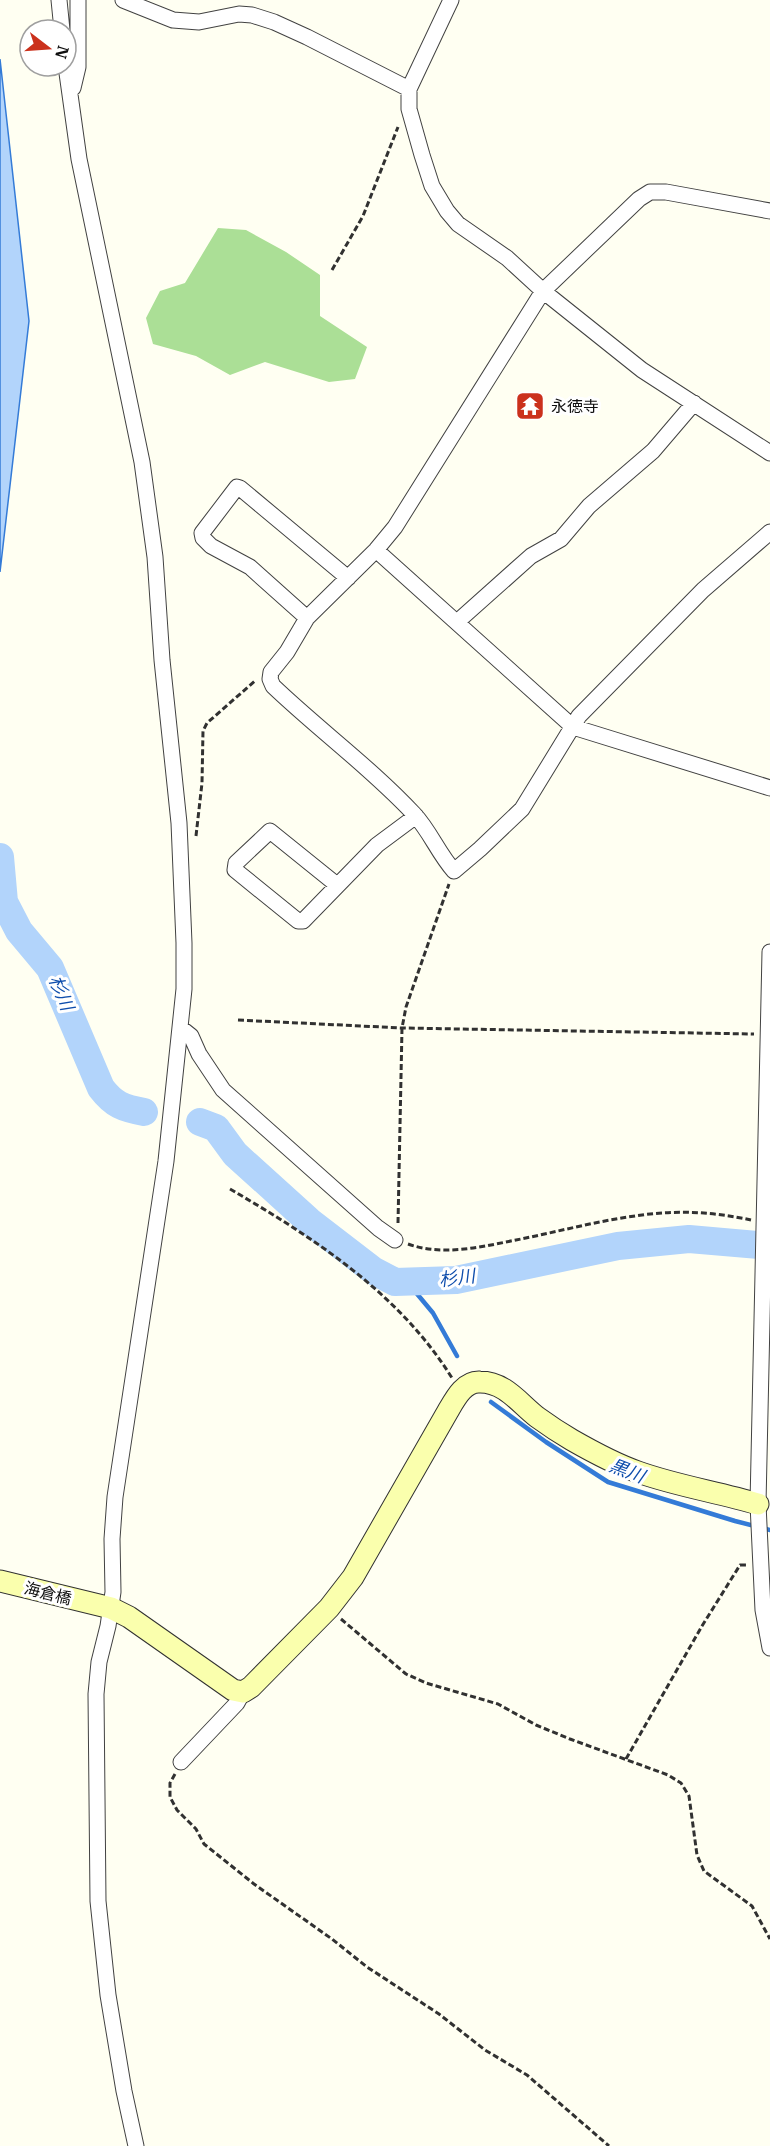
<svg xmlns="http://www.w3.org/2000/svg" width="770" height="2146" viewBox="0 0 770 2146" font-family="'IBM Plex Serif','Noto Sans JP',serif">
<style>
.forest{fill:#abdf96}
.water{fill:#b2d4fb;stroke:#347bd7;stroke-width:1.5}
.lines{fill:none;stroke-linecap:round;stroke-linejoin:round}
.stream{stroke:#347bd7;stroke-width:4.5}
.river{stroke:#b2d4fb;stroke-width:28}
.street-casing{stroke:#424242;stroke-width:17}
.secondary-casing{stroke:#313131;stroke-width:23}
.path{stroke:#313131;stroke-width:3;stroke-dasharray:6 3;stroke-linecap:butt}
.street{stroke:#fff;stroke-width:15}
.secondary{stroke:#faffad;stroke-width:21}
.labels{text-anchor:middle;stroke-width:6;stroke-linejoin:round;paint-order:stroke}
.poi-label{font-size:16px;fill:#0f0f0f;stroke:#fff;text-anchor:start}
.street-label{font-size:16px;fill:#0f0f0f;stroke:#fff}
.water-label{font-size:18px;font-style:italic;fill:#0e4dac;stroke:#fff}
</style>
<rect width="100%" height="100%" fill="#fffff2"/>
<path class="forest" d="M218 228 246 230 286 252 320 275V316L367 347 355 379 329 382 265 362 230 375 196 356 153 344 146 318 160 291 185 283Z"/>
<path class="water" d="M0 59 29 321 0 572Z"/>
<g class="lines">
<path class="stream" d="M408 1283 433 1313 457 1356
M491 1402 546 1442 608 1482 735 1521 770 1530"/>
<path class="river" d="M0 857 4 902 19 931 50 968 101 1088C114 1105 123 1108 144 1112
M200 1122 216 1128 235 1154 309 1221 374 1271 395 1282 456 1280 618 1246 689 1239 770 1246"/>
<g class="street-casing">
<path id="street" d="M59 0 62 30
M123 0 173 20 199 22 239 14 252 15 274 22 307 37 409 89
M451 0 409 89V109L422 155 432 186 447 211 458 224 507 258 543 291 639 199 650 192H666L770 211
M66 66 79 159 142 462 155 557 162 660 179 823 184 943V989L166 1161 115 1497 112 1539 113 1592 108 1626 99 1662 96 1694 98 1901 108 1995 124 2091 136 2146
M73 88 78 67V0
M770 453 642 370 543 291 395 527 376 550 307 618 287 652 271 672 270 679 273 686C319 730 370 767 414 814 430 831 438 853 454 871L480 849 522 809 579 716 703 590 770 532
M376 550 573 727 770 788
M307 618 250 567 211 546 203 538 202 533 237 487 240 488 348 578
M457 622 531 556 561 539 589 506 653 451 694 403
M337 885 270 831 236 863 235 870 298 921H303L377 845 416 816
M770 952 758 1504 763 1610 770 1648
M181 1028 191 1036 199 1054 223 1090 378 1228 395 1240
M181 1762 237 1703 243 1692"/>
</g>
<g class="secondary-casing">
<path id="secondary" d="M0 1581 111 1608 129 1617 233 1690 243 1692 251 1687 329 1608 353 1577 448 1411C455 1399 464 1381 480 1382 505 1382 519 1403 537 1417 548 1425 560 1433 572 1440 593 1452 615 1464 638 1472 677 1486 718 1492 758 1504"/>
</g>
<path class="path" d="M332 270 363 216 398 127
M196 836 202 783 203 731 207 723 256 680
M238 1020 402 1028 754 1034
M230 1189C314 1238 399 1293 452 1378
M398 1223 402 1028 406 1007 449 884
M408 1244C444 1257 485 1246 521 1239 561 1231 601 1220 642 1215 679 1210 714 1212 751 1220
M341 1619 406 1674 426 1683 498 1704 536 1725 570 1739 668 1775 681 1783 689 1796 697 1855 704 1871 752 1906 770 1939
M626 1759 702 1626 740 1565H746
M175 1774 170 1783V1797L177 1810 196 1829 204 1844 254 1884 332 1939 367 1967 439 2014 485 2050 527 2075 609 2146"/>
<use href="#street" class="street"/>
<use href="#secondary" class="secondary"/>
</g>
<defs>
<g id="temple-square" transform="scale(1.5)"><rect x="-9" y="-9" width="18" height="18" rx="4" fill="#cb311c" stroke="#fff"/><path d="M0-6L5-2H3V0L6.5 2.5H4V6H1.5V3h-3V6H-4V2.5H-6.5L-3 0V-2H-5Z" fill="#fff"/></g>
</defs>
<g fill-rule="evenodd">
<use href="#temple-square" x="530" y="406"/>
</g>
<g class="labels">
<g class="poi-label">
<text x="551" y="412">永徳寺</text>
</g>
<g class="street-label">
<text transform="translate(48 1593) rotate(14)" y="6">海倉橋</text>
</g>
<g class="water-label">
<text transform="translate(61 993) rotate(67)" y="6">杉川</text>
<text transform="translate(457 1278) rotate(-7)" y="6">杉川</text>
<text transform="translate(627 1471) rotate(21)" y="6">黒川</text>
</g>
</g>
<g transform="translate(48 48) rotate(107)"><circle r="28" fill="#ffffff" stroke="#9f9f9f" stroke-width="1.5"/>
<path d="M0-4.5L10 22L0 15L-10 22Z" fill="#cb311c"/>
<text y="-9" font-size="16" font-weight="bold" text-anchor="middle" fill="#0f0f0f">N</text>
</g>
</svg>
